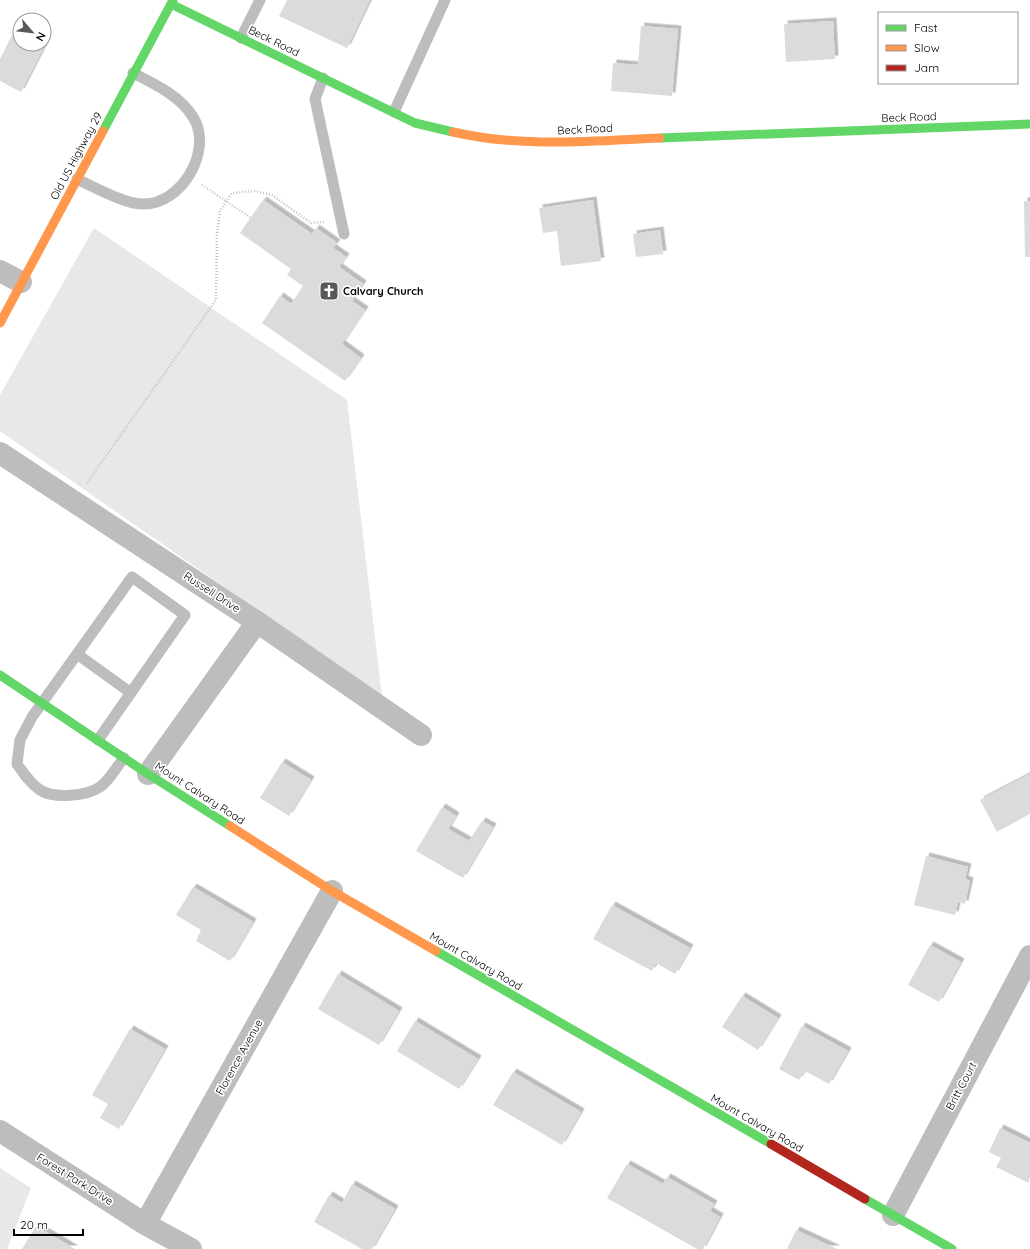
<svg xmlns="http://www.w3.org/2000/svg" width="1030" height="1249" viewBox="0 0 1030 1249" font-family="Quicksand,sans-serif">
<style>
.green{fill:#e8e8e8}
.building{fill:#dbdbdb;filter:url(#shadow)}
.lines{fill:none;stroke-linecap:round;stroke-linejoin:round}
.path{stroke:#c2c2c2;stroke-width:2.5;stroke-dasharray:1 2;stroke-linecap:butt}
.lane{stroke:#bdbdbd;stroke-width:11}
.street{stroke:#bdbdbd;stroke-width:22}
.fast{stroke:#63d668;stroke-width:9}
.slow{stroke:#ff974d;stroke-width:9}
.jam{stroke:#b3261e;stroke-width:9}
.labels{text-anchor:middle;stroke-width:3.5;stroke-linejoin:round;paint-order:stroke}
.street-label{font-size:11px;fill:#000;stroke:#fff}
.poi-label{font-size:11px;font-weight:bold;fill:#000;stroke:#fff;text-anchor:start}
</style>
<defs>
<filter id="shadow"><feDropShadow dx="3.5" dy="-3.5" stdDeviation="0" flood-color="#0004"/></filter>
</defs>
<rect width="100%" height="100%" fill="#fff"/>
<path class="green" d="M94 228 347 400 382 697 0 431V395Z
M0 1168 31 1188 7 1249H0Z"/>
<path class="building" d="M287 0H370L347 48 279 16Z
M833 21 835 59 786 62 784 24Z
M17 25 20 27V44H44V39L47 41 21 92 0 81V59Z
M641 26 678 29 672 96 611 91 613 63 638 65Z
M263 200 312 234 316 228 337 243 333 248 346 257 339 267 363 284 352 301 365 310 342 344 361 358 345 381 262 323 280 296 291 304 303 286 287 275 291 269 240 233Z
M593 200 601 261 561 266 557 231 543 233 539 208Z
M1024 201H1030V257H1025Z
M660 230 663 254 636 257 633 234Z
M282 762 311 780 289 816 260 798Z
M1030 774V814L997 832 980 800Z
M442 807 456 816 448 829 469 841 482 821 493 827 463 878 416 851Z
M926 856 968 867 965 879 970 881 965 904 958 902 955 915 914 905Z
M193 887 253 922 230 961 196 941 201 930 176 915Z
M612 905 690 948 675 974 656 963 652 971 593 939Z
M930 945 961 962 939 1002 908 985Z
M338 974 399 1011 379 1045 318 1009Z
M742 996 778 1018 758 1050 722 1027Z
M415 1021 478 1059 459 1089 397 1051Z
M802 1026 848 1051 829 1084 805 1071 799 1080 779 1069Z
M130 1029 165 1049 119 1129 100 1118 108 1104 92 1095Z
M513 1072 581 1112 562 1145 493 1105Z
M1000 1128 1030 1143 1029 1183 996 1167 1001 1158 989 1152Z
M627 1164 663 1184 667 1177 714 1204 710 1211 720 1217 703 1249H697L607 1198Z
M352 1184 395 1209 372 1249H362L314 1222 329 1195 342 1203Z
M36 1226 75 1249H22Z
M796 1230 837 1249H787Z"/>
<g class="lines">
<path class="path" d="M202 185 251 218
M87 483 216 300 217 234 220 211 232 193 255 191 272 195 311 223 325 222"/>
<path class="lane" d="M241 38 260 0
M323 78 315 99 344 234
M394 112 445 0
M77 179C94 187 125 204 142 204 181 206 214 150 193 117 180 96 155 84 133 73
M77 654 131 693
M98 740 185 615 132 577 32 717 20 740 17 764C24 774 30 783 40 790 54 799 87 796 100 787 109 781 117 766 124 758"/>
<path class="street" d="M0 271 21 282
M0 453 257 622 421 735
M148 774 257 622
M0 1131 145 1224 191 1249
M893 1215 1030 956
M145 1224 332 891"/>
<path class="fast" d="M171 4 415 123 453 132
M103 131 173 0
M660 138 1030 124
M0 675 148 774 230 826
M436 951 771 1144
M865 1199 952 1249"/>
<path class="slow" d="M453 132C522 148 591 141 660 138
M0 323 103 131
M230 826 332 891 436 951"/>
<path class="jam" d="M771 1144 865 1199"/>
</g>
<defs>
<g id="church-square" transform="scale(1)"><rect x="-9" y="-9" width="18" height="18" rx="4" fill="#595959" stroke="#fff"/><path d="M-1.2-6h2.4v3.5h3.3v2.4h-3.3V6h-2.4V-.1h-3.3v-2.4h3.3Z" fill="#fff"/></g>
</defs>
<g fill-rule="evenodd">
<use href="#church-square" x="329" y="291"/>
</g>
<g class="labels">
<g class="street-label">
<text transform="translate(274 41) rotate(26)" y="4">Beck Road</text>
<text transform="translate(909 117) rotate(-2)" y="4">Beck Road</text>
<text transform="translate(585 129) rotate(-3)" y="4">Beck Road</text>
<text transform="translate(76 156) rotate(-62)" y="4">Old US Highway 29</text>
<text transform="translate(212 592) rotate(33)" y="4">Russell Drive</text>
<text transform="translate(200 793) rotate(33)" y="4">Mount Calvary Road</text>
<text transform="translate(476 961) rotate(30)" y="4">Mount Calvary Road</text>
<text transform="translate(239 1057) rotate(-61)" y="4">Florence Avenue</text>
<text transform="translate(961 1086) rotate(-62)" y="4">Britt Court</text>
<text transform="translate(757 1123) rotate(30)" y="4">Mount Calvary Road</text>
<text transform="translate(75 1179) rotate(32)" y="4">Forest Park Drive</text>
</g>
<g class="poi-label">
<text x="343" y="295">Calvary Church</text>
</g>
</g>
<rect x="878" y="12" width="140" height="72" fill="#ffffff" stroke="#999999"/>
<rect x="886" y="25" width="20" height="6" fill="#63d668" stroke="#999999"/>
<text x="914" y="32" font-size="12" fill="#000000">Fast</text>
<rect x="886" y="45" width="20" height="6" fill="#ff974d" stroke="#999999"/>
<text x="914" y="52" font-size="12" fill="#000000">Slow</text>
<rect x="886" y="65" width="20" height="6" fill="#b3261e" stroke="#999999"/>
<text x="914" y="72" font-size="12" fill="#000000">Jam</text>
<g transform="translate(32 32) rotate(118)"><circle r="19" fill="#ffffff" stroke="#999999"/>
<path d="M0-3L7 15L0 10L-7 15Z" fill="#595959"/>
<text y="-6" font-size="11" font-weight="bold" text-anchor="middle" fill="#000000">N</text>
</g>
<path d="M14 1229v6h69v-6" fill="none" stroke="#000000" stroke-width="2"/>
<text x="20" y="1229" font-size="12" fill="#000000" stroke="#ffffff" stroke-width="3" paint-order="stroke">20 m</text>
</svg>
